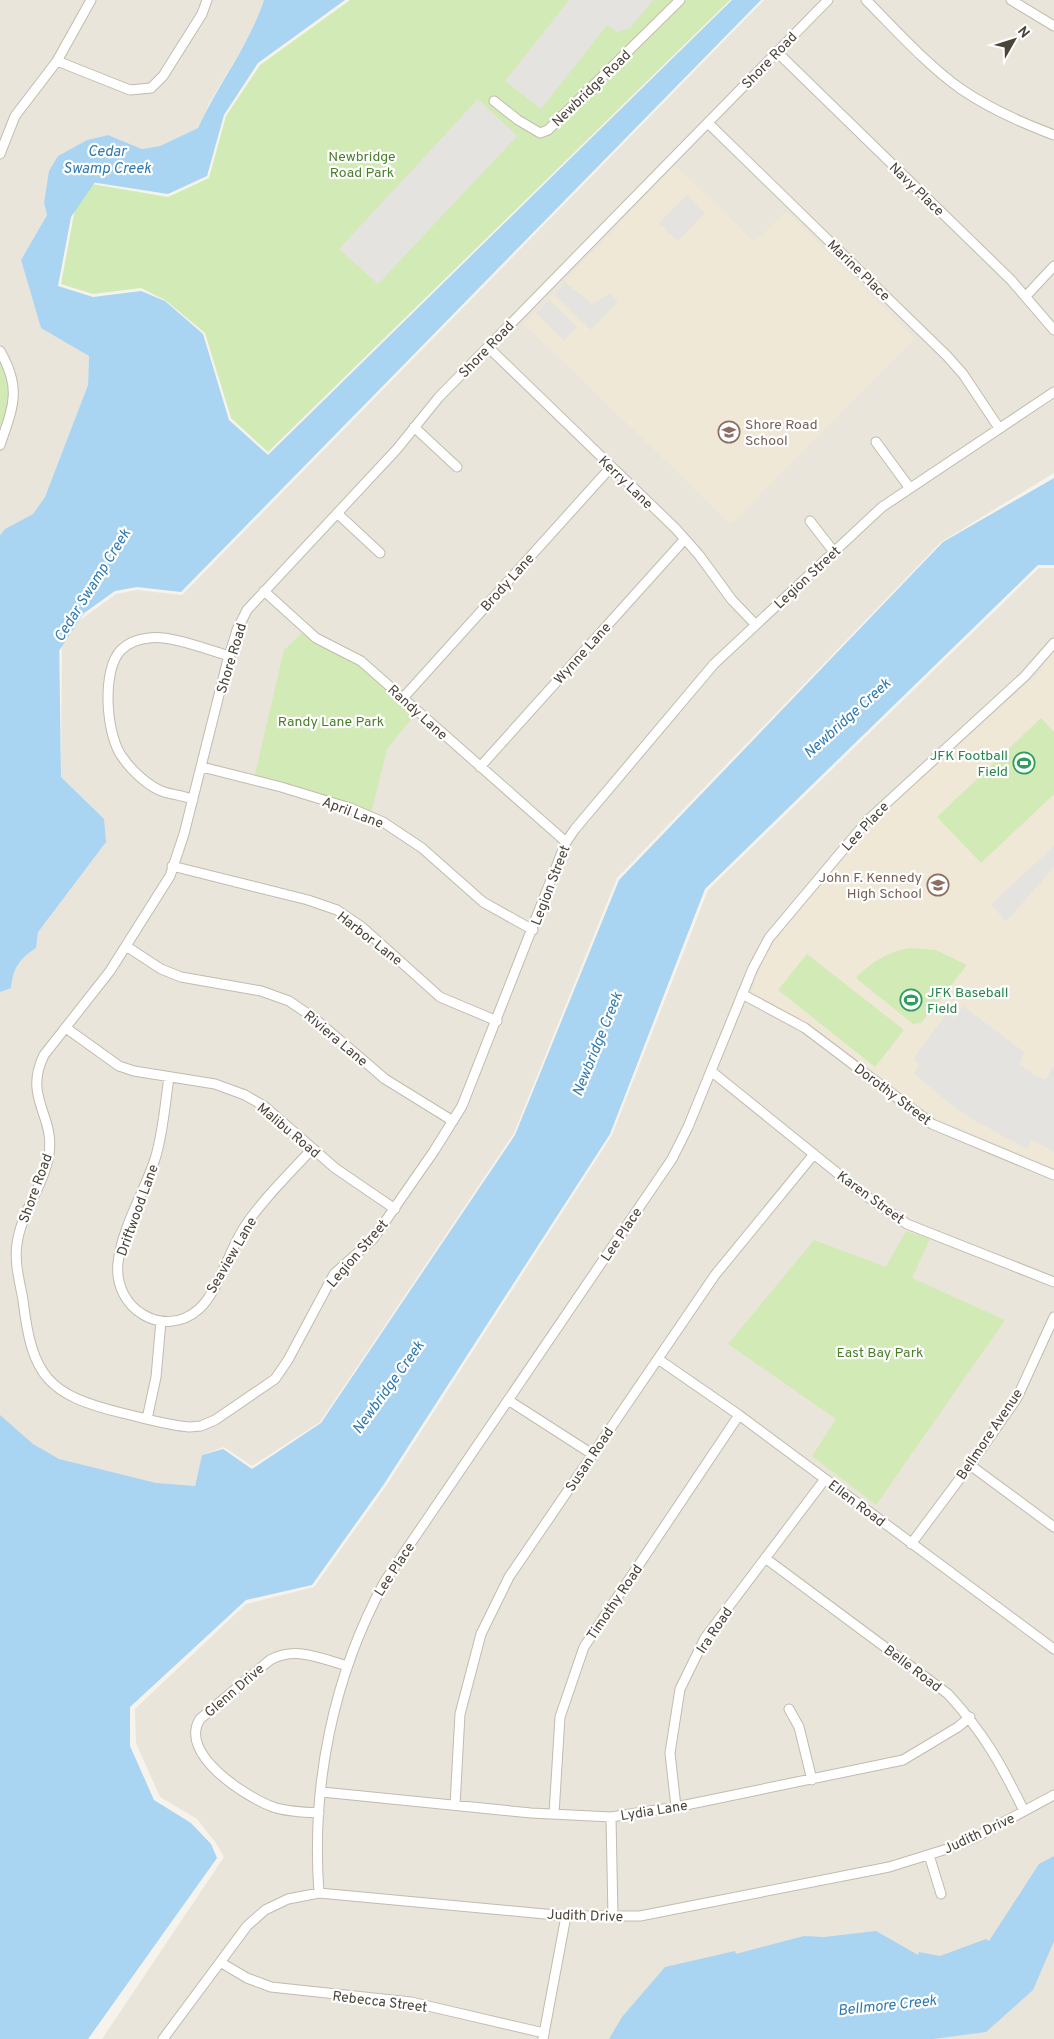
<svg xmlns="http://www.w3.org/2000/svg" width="1054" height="2039" viewBox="0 0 1054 2039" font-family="Overpass,sans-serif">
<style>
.residential{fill:#eae5da}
.education{fill:#efe8d6}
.green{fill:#d2eab5}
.parking{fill:#e5e3e0}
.water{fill:#a9d4f2}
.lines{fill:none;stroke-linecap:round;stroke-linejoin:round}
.river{stroke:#a9d4f2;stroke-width:16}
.minor-casing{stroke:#c2bbae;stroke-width:11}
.minor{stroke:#fff;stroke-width:9}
.labels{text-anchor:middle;stroke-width:4.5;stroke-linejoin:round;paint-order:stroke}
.street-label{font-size:14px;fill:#4b4439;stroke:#fff}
.park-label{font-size:14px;fill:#4a7f2a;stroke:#fff}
.education-label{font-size:14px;fill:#785e54;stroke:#fff;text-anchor:start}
.leisure-label{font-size:14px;fill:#27864d;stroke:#fff;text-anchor:end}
.water-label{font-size:15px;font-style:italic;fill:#2e7ab2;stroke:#fff}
</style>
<rect width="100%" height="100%" fill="#f6f3ec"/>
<path class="residential" d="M0 0H264L256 25 210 102 198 128 160 146 142 149 108 135 87 140 58 156 44 203 47 215 21 260 41 327 89 356 88 385 45 497 33 514 5 529 0 535Z
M764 0H1054V473L941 542 617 878 514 1133 320 1422 252 1466 224 1447 202 1455 192 1497 33 1456 0 1423V949L103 819 61 777 62 633 116 594 137 590 182 595Z
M1039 568H1054V2039H102L224 1857 216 1843 197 1819 160 1797 136 1743 135 1709 246 1604 314 1587 386 1486 612 1135 708 890Z"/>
<path class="education" d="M675 165 754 242 787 211 915 339 731 524 524 324Z
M1054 651V1168L934 1117 809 1024 751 993 767 950 875 820 1041 671Z"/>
<path class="green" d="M350 0H730L268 452 231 418 205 333 165 300 141 288 93 294 61 284 80 182 168 197 209 178 226 116 260 65Z
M0 356 12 387 5 423 0 425Z
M303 632 361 664 416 713 387 749 371 814 254 778 284 650Z
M1041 718 1054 732V794L981 863 937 817Z
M910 948 936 950 967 965 921 1023 913 1024 856 978C872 961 888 952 910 948Z
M807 954 904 1030 875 1067 778 990Z
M906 1231 930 1239 912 1278 1005 1320 876 1505 812 1456 836 1419 728 1344 814 1240 886 1267Z"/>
<path class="parking" d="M569 0H653L630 28 617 32 607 25 541 109 505 81Z
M478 99 517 136 378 284 339 249Z
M687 195 705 213 678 241 659 223Z
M565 282 592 304 610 293 618 301 591 330 554 294Z
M549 299 577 327 564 341 536 313Z
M1054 846V867L1006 922 991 904Z
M963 1006 1024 1052 1019 1064 1033 1074 1046 1080 1052 1068H1054V1152L1032 1140 1027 1149 974 1120 950 1104 914 1073 920 1064 913 1059 947 1013 954 1018Z"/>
<path class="water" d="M264 0H345L258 63 224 115 207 176 168 194 78 180 58 286 93 297 141 291 165 301 203 334 229 420 268 455 732 0H761L181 592 137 587 115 591 59 631 61 777 104 819 106 842 38 932 36 948C19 959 13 968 11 988L0 992V535L5 529 33 514 45 497 88 385 89 356 41 328 21 260 47 215 44 203 49 171 58 156 87 140 108 135 142 149 160 146 198 128C218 84 249 46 264 0Z
M1054 478V565H1038L705 889 610 1134 384 1484 312 1585 246 1600 130 1707V1746L154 1800 191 1823 211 1844 217 1858 88 2039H0V1415L33 1444 59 1459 156 1483 195 1486 202 1455 223 1449 252 1469 321 1423 515 1135 619 880 943 542Z
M1054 1856V1941L1033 1990 986 2032 933 2039H609L622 2017 665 1967 735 1951 736 1954 804 1936 824 1937 876 1931 918 1955 919 1952 940 1956 986 1939 989 1941 1039 1864Z"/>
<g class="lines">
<path class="river" d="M62 216 99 162
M48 653 77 609"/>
<g class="minor-casing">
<path id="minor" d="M828 0 439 397 397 449 247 610 237 630 227 663 184 834 170 876 110 971 44 1055C23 1098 55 1115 49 1154 44 1186 21 1212 17 1244 14 1262 20 1283 23 1300 32 1377 48 1395 122 1413 144 1418 167 1425 189 1427L201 1426 215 1420 275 1379 288 1360 334 1274 373 1239 434 1151 462 1106 566 842 575 829 714 664 882 507 1054 392
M866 0C896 30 926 64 961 89 990 109 1022 123 1054 135
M1011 0 1054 26
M777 52 1011 280 1054 330
M57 61 130 90 151 88 163 76 202 14 207 0
M494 101 518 120 540 133 548 130 680 0
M708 123 947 356 963 374 999 428
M0 154 15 116 57 61 91 0
M1026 296 1054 266
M488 347 676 529 699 555 732 600 756 625
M0 351C22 389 13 407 0 445
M414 427 457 467
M876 442 909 487
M337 513 380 553
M810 521 834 552
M264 591 316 638 361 661 566 842
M403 698 611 467
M202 767 281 787 350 808 383 822 422 848 483 902 533 930
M480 767 684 540
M193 800C184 795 173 795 164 792 149 787 132 771 123 758 106 737 101 670 121 650 128 643 139 639 149 638 171 635 208 650 230 656
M172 866 308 900 337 910 362 927 440 997 497 1021
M126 946 161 969 181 977 261 991 289 1001 314 1018 385 1079 453 1121
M742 994 805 1028 932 1124 1054 1175
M66 1028 119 1066 134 1071 215 1084 245 1095 264 1106 335 1168 395 1209
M711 1071 862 1193 907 1224 1054 1282
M169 1077C165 1104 163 1134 155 1159 144 1193 122 1227 118 1263 113 1309 164 1340 199 1309 218 1292 230 1248 245 1226 264 1198 289 1174 312 1149
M658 1359 739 1415 1054 1649
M508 1400 592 1454
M147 1419 156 1377 161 1321
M970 1465 1054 1527
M911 1544 970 1465 1017 1398 1054 1317
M765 1558 948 1694C984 1733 1001 1764 1024 1811
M789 1709 799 1727 812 1780
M322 1792 531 1813 611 1817 676 1807 903 1760 958 1727 970 1717
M455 1805 460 1714 481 1634 509 1577 715 1275 814 1154
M676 1807 670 1753 680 1689 705 1638 825 1479
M319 1813C304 1812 287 1812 273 1807 246 1797 178 1754 200 1719L270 1660C296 1646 320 1658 347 1666
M554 1814 560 1717 584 1647 739 1415
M611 1817 613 1917
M929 1855 941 1894
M319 1893C311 1785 333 1676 385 1581L672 1159 688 1127 753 968 769 938 868 820 1025 676 1054 643
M220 1962 247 1978 271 1987 411 2002 544 2033
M163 2039 247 1926 265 1910 288 1899 319 1893 566 1916H640L889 1867 947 1849 976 1837 1054 1795
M543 2039 566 1916"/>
</g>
<use href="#minor" class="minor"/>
</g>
<defs>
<g id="school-ring" transform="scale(1.125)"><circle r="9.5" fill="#fff" stroke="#8d6e63" stroke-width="1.5"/><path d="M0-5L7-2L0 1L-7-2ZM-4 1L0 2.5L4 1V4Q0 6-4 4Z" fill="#8d6e63"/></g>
<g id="stadium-ring" transform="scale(1.125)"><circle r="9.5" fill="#fff" stroke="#2e9e5b" stroke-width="1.5"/><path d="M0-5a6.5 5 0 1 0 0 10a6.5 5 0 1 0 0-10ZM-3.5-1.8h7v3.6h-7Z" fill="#2e9e5b"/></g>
</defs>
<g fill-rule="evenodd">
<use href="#school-ring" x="729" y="432"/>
<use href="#stadium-ring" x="1024" y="763"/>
<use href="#school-ring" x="938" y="885"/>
<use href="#stadium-ring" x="911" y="1000"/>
</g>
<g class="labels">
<g class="street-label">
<text transform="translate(769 60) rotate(-46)" y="5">Shore Road</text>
<text transform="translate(591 88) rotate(-44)" y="5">Newbridge Road</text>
<text transform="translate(917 189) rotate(44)" y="5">Navy Place</text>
<text transform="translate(859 270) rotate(44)" y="5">Marine Place</text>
<text transform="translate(486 349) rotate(-46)" y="5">Shore Road</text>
<text transform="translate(626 482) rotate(44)" y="5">Kerry Lane</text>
<text transform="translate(807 577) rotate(-43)" y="5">Legion Street</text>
<text transform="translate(507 582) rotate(-48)" y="5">Brody Lane</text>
<text transform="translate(582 653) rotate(-48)" y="5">Wynne Lane</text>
<text transform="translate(231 658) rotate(-73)" y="5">Shore Road</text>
<text transform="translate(418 712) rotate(42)" y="5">Randy Lane</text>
<text transform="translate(353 812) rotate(21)" y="5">April Lane</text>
<text transform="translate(865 826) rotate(-47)" y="5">Lee Place</text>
<text transform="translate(550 885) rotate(-69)" y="5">Legion Street</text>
<text transform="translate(370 938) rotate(38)" y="5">Harbor Lane</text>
<text transform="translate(336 1038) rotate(40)" y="5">Riviera Lane</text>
<text transform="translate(893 1094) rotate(37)" y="5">Dorothy Street</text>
<text transform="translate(289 1130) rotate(40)" y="5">Malibu Road</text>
<text transform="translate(35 1188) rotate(-70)" y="5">Shore Road</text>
<text transform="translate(871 1197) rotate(36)" y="5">Karen Street</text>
<text transform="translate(137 1210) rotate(-70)" y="5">Driftwood Lane</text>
<text transform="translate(621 1234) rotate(-56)" y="5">Lee Place</text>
<text transform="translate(357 1253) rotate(-49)" y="5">Legion Street</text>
<text transform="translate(231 1255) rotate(-60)" y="5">Seaview Lane</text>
<text transform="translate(989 1434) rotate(-56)" y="5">Bellmore Avenue</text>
<text transform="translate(589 1459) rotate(-56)" y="5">Susan Road</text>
<text transform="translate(857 1503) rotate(37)" y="5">Ellen Road</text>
<text transform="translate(394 1569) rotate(-57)" y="5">Lee Place</text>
<text transform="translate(614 1602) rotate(-56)" y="5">Timothy Road</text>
<text transform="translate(714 1630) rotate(-56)" y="5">Ira Road</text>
<text transform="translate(913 1668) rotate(37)" y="5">Belle Road</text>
<text transform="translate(234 1690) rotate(-41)" y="5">Glenn Drive</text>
<text transform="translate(654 1810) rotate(-9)" y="5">Lydia Lane</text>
<text transform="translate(979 1833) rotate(-25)" y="5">Judith Drive</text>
<text transform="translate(585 1915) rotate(2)" y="5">Judith Drive</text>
<text transform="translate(380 2001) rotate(7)" y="5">Rebecca Street</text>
</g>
<g class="park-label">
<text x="362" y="161">Newbridge<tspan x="362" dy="16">Road Park</tspan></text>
<text x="331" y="726">Randy Lane Park</text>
<text x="880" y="1357">East Bay Park</text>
</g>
<g class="education-label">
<text x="745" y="429">Shore Road<tspan x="745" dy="16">School</tspan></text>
<text x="922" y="882" text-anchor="end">John F. Kennedy<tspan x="922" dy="16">High School</tspan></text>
</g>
<g class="leisure-label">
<text x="1008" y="760">JFK Football<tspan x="1008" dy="16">Field</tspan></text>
<text x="927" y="997" text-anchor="start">JFK Baseball<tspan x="927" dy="16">Field</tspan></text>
</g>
<g class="water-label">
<text x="107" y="156">Cedar<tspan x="107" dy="17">Swamp Creek</tspan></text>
<text transform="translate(92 585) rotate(-58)" y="5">Cedar Swamp Creek</text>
<text transform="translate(847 718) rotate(-42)" y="5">Newbridge Creek</text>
<text transform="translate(597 1044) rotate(-68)" y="5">Newbridge Creek</text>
<text transform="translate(388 1387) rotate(-54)" y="5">Newbridge Creek</text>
<text transform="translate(887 2005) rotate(-6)" y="5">Bellmore Creek</text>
</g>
</g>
<g transform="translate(1014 40) rotate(51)" stroke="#ffffff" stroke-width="4" paint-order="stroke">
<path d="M0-4L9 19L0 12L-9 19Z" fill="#4b4439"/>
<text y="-8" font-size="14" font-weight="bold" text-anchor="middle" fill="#4b4439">N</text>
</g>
</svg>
